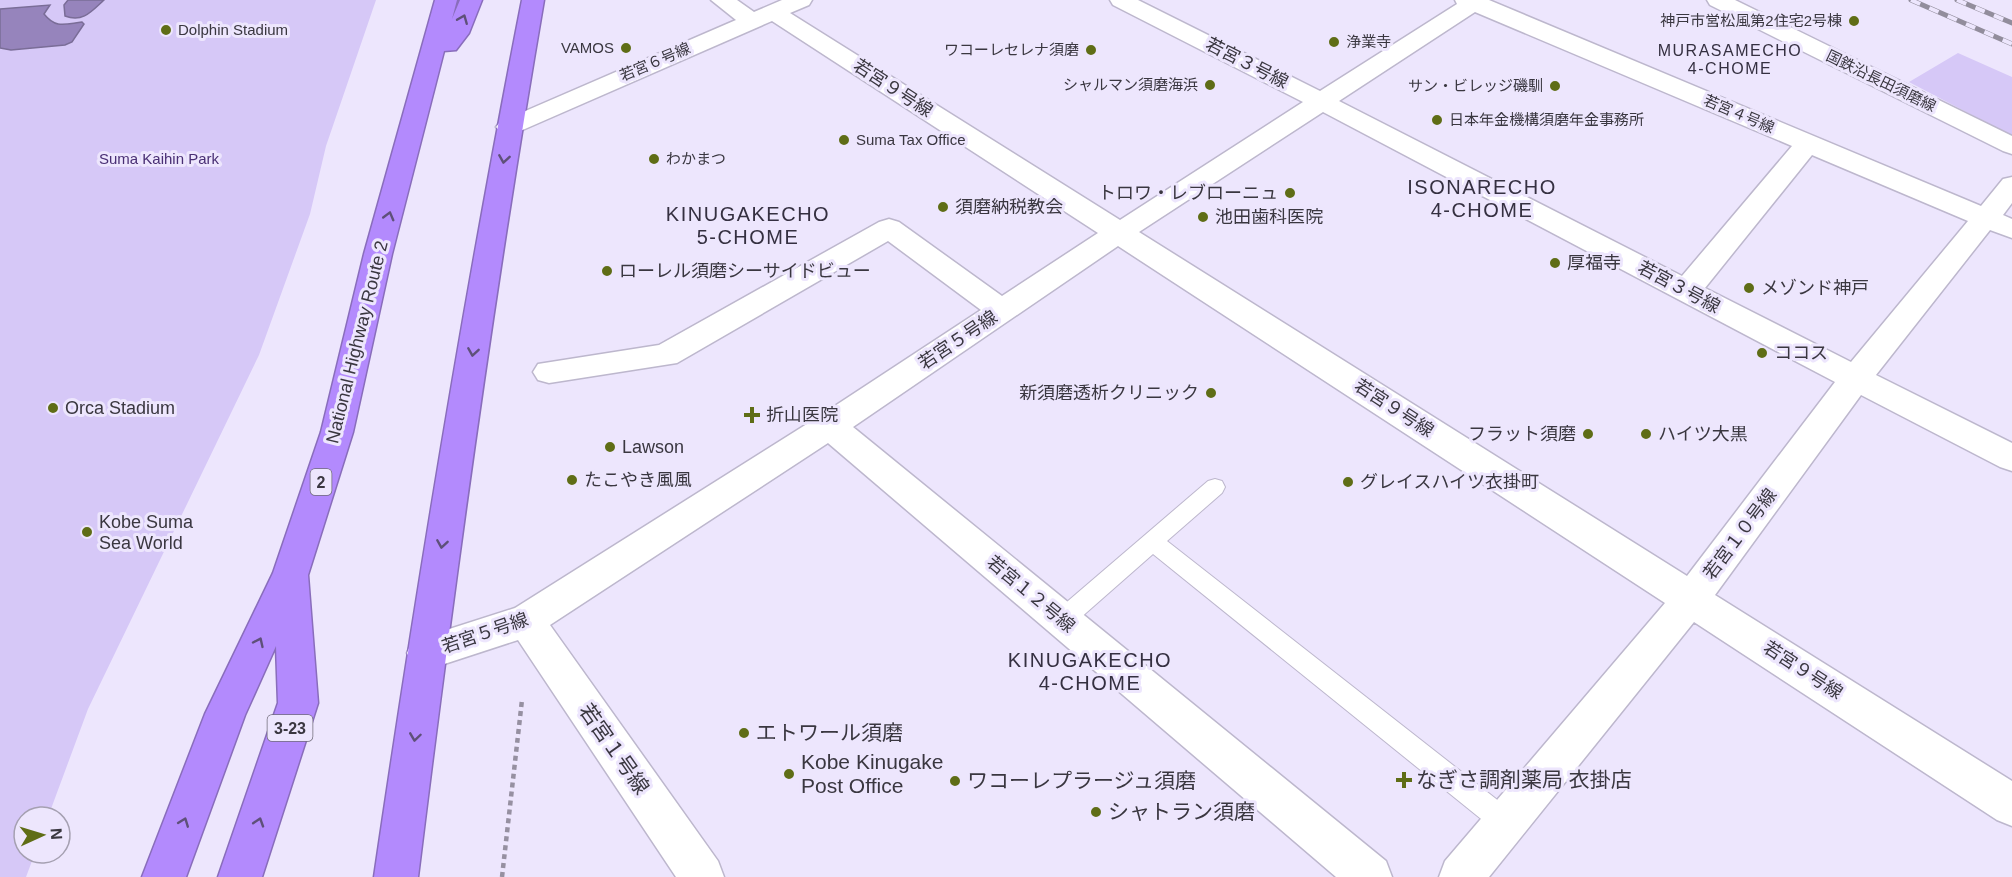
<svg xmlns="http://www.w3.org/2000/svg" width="2012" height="877" viewBox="0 0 2012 877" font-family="Arial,'Noto Sans JP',sans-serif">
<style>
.green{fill:#d6c8f7}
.water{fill:#9684bc;stroke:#7a6d97;stroke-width:1.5}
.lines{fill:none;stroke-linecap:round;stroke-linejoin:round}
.lane-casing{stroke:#bdb7cd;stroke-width:2}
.street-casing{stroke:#bdb7cd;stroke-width:3}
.secondary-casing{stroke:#bdb7cd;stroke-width:3}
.highway-casing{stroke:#896dbb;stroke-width:3}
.path{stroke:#9690a1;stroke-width:4.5;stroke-dasharray:5 4;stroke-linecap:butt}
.lane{fill:#fff;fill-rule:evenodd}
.street{fill:#fff;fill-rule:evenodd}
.secondary{fill:#fff;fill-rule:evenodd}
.highway{fill:#b38afd;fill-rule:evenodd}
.rail-casing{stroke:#928d9c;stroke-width:5}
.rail{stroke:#ede6fd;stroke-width:4;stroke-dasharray:10;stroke-linecap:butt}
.oneway{stroke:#5e5079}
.poi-dot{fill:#5f6d16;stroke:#ede6fd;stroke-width:2}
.labels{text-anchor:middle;stroke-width:6;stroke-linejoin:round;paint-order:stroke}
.far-poi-label{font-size:15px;fill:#3a3740;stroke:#ede6fd;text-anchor:end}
.far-street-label{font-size:15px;fill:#3a3740;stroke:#ede6fd}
.far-park-label{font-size:15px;fill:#492f74;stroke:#ede6fd}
.far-neighbourhood-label{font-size:16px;letter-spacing:1.5px;fill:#353041;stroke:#ede6fd}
.shield{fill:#ede6fd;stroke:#706c79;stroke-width:1.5}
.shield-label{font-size:16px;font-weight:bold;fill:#3a3740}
.street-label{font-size:18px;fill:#3a3740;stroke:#ede6fd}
.poi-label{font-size:18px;fill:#3a3740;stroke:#ede6fd;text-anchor:start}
.neighbourhood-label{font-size:20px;letter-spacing:1.5px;fill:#353041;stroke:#ede6fd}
.near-poi-label{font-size:21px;fill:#3a3740;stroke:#ede6fd;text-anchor:start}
.near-street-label{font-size:21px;fill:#3a3740;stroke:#ede6fd}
</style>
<rect width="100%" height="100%" fill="#ede6fd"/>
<path class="green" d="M0 0H376L326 146 310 214 259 355 88 709 48 817H24V853H35L26 877H0Z
M1958 53 2012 77V136L1909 82Z"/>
<path class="water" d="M68 0H104C92 11 83 23 65 16L64 5Z
M50 5 44 14C56 29 65 24 82 22L84 24 72 42 65 45 11 50 0 48V9Z"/>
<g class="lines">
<g class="lane-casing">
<path id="lane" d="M1215 479 1222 481 1225 487 1222 493 1167 541 1514 813 1518 822 1514 831 1505 834 1496 831 1153 554 1070 627 1062 630 1054 627 1051 620 1054 613 1208 481Z"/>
</g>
<g class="street-casing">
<path id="street" d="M711 0H737L754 12 782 0H812L809 5 790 13 1120 220 1303 102 1113 5 1110 0H1138L1320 91 1457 4 1455 0H1489L1981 206 2003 179 2012 177V203L2003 215 2012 219V238L1990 230 1876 375 2012 443V471L2000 467 1861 395 1715 595 2012 781V826L1997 820 1694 622 1489 877H1439L1445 861 1665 603 1118 246 853 427 1386 861 1392 877H1336L828 443 550 625 718 861 724 877H676L518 640 426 670 412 665 407 653 412 641 515 608 818 417 981 310 888 241 677 363 549 383 538 380 533 372 538 364 659 345 879 222 889 219 899 222 1002 296 1098 233 772 21 518 132 509 135 500 132 496 127 500 122 736 20ZM1475 12 1792 146 1682 276 1339 101ZM1323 112 1835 382 1687 576 1139 232ZM1812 155 1968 221 1851 362 1705 288Z"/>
</g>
<g class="secondary-casing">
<path id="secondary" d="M1707 0H1735L2012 136V154L2003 151 1710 5Z"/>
</g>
<g class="highway-casing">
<path id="highway" d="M435 0H457L452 19 460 0H482L469 33 456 50 444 51 392 254 353 432 308 575 318 703 262 877H218L278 703 276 646 245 715 186 877H142L205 714 273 573 321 432 364 254Z
M522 0H544C494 291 454 584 418 877H374C417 584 465 291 522 0Z"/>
</g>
<path class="path" d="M502 877 522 700"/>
<use href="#lane" class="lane"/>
<use href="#street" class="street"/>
<use href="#secondary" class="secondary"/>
<use href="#highway" class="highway"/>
<g class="rail-casing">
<path id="rail" d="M1911 0 2012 44
M1957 0 2012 23"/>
</g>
<use href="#rail" class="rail"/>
</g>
<defs><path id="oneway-chevron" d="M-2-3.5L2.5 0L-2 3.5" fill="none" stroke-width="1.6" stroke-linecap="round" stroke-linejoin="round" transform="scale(1.5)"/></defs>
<g class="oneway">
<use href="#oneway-chevron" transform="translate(463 19) rotate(-68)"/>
<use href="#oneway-chevron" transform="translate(504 159) rotate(99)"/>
<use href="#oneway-chevron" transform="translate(389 216) rotate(-75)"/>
<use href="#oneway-chevron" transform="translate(473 352) rotate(99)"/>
<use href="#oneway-chevron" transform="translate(442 544) rotate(99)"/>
<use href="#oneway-chevron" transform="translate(259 642) rotate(-65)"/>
<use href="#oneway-chevron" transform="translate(415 737) rotate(98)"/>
<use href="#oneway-chevron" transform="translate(184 822) rotate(-69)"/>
<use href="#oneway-chevron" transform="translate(259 822) rotate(-72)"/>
</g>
<g class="poi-dot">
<circle cx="1854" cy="21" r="6"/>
<circle cx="166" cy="30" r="6"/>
<circle cx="1334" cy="42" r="6"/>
<circle cx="626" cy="48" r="6"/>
<circle cx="1091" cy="50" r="6"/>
<circle cx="1210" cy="85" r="6"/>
<circle cx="1555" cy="86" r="6"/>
<circle cx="1437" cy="120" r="6"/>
<circle cx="844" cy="140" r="6"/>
<circle cx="654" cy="159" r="6"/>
<circle cx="1290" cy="193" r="6"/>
<circle cx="943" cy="207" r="6"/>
<circle cx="1203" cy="217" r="6"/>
<circle cx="1555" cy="263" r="6"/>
<circle cx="607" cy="271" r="6"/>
<circle cx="1749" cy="288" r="6"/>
<circle cx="1762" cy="353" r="6"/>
<circle cx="1211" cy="393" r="6"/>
<circle cx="53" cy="408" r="6"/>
<path d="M749 406h6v6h6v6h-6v6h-6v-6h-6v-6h6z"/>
<circle cx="1588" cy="434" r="6"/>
<circle cx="1646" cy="434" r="6"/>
<circle cx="610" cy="447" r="6"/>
<circle cx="572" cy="480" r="6"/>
<circle cx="1348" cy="482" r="6"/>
<circle cx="87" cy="532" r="6"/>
<circle cx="744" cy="733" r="6"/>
<circle cx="789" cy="774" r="6"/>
<path d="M1401 771h6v6h6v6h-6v6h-6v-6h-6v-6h6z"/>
<circle cx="955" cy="781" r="6"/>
<circle cx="1096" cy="812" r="6"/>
</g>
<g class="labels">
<g class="far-poi-label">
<text x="1842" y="26">神戸市営松風第2住宅2号棟</text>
<text x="178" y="35" text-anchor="start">Dolphin Stadium</text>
<text x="1346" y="47" text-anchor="start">浄業寺</text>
<text x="614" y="53">VAMOS</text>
<text x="1079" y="55">ワコーレセレナ須磨</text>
<text x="1198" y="90">シャルマン須磨海浜</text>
<text x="1543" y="91">サン・ビレッジ磯馴</text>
<text x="1449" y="125" text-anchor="start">日本年金機構須磨年金事務所</text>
<text x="856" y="145" text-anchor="start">Suma Tax Office</text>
<text x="666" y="164" text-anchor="start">わかまつ</text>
</g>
<g class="far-street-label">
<text transform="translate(655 62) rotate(-23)" y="5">若宮６号線</text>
<text transform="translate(1881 81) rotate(26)" y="5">国鉄沿長田須磨線</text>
<text transform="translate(1739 114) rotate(23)" y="5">若宮４号線</text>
</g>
<g class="far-park-label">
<text x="159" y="164">Suma Kaihin Park</text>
</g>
<g class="far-neighbourhood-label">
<text x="1730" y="56">MURASAMECHO<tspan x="1730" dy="18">4-CHOME</tspan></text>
</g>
<g class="shield">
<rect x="310.5" y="469" width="21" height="26" rx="4.5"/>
<rect x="267.5" y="715" width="45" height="26" rx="4.5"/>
</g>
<g class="shield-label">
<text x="321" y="488">2</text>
<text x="290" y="734">3-23</text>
</g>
<g class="street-label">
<text transform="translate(1247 63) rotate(27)" y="6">若宮３号線</text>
<text transform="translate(893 88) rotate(33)" y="6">若宮９号線</text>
<text transform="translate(1679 287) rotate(28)" y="6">若宮３号線</text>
<text transform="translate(958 340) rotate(-34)" y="6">若宮５号線</text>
<text transform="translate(357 342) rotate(-76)" y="6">National Highway Route 2</text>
<text transform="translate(1394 408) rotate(33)" y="6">若宮９号線</text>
<text transform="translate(1740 534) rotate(-53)" y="6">若宮１０号線</text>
<text transform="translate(1031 594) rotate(40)" y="6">若宮１２号線</text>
<text transform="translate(485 633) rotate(-19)" y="6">若宮５号線</text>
<text transform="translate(1803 670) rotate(33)" y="6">若宮９号線</text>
</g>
<g class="poi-label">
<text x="1278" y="199" text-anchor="end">トロワ・レブローニュ</text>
<text x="955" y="213">須磨納税教会</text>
<text x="1215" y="223">池田歯科医院</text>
<text x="1567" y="269">厚福寺</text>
<text x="619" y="277">ローレル須磨シーサイドビュー</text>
<text x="1761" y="294">メゾンド神戸</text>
<text x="1774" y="359">ココス</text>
<text x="1199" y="399" text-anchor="end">新須磨透析クリニック</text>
<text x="65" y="414">Orca Stadium</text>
<text x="766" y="421">折山医院</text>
<text x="1576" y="440" text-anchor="end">フラット須磨</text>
<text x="1658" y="440">ハイツ大黒</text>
<text x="622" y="453">Lawson</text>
<text x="584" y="486">たこやき風風</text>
<text x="1360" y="488">グレイスハイツ衣掛町</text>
<text x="99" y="528">Kobe Suma<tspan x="99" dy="21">Sea World</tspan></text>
</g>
<g class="neighbourhood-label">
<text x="1482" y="194">ISONARECHO<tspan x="1482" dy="23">4-CHOME</tspan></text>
<text x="748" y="221">KINUGAKECHO<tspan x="748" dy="23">5-CHOME</tspan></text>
<text x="1090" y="667">KINUGAKECHO<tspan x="1090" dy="23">4-CHOME</tspan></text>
</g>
<g class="near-poi-label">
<text x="756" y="740">エトワール須磨</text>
<text x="801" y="769">Kobe Kinugake<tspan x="801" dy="24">Post Office</tspan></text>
<text x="1416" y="787">なぎさ調剤薬局 衣掛店</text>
<text x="967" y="788">ワコーレプラージュ須磨</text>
<text x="1108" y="819">シャトラン須磨</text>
</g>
<g class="near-street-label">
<text transform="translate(614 749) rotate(55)" y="7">若宮１号線</text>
</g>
</g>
<g transform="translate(42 835) rotate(86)"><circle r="28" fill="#ede6fd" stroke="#a5a0b1" stroke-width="1.5"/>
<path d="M0-4.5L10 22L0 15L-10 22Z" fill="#5f6d16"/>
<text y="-9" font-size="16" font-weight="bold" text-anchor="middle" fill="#3a3740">N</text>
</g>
</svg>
